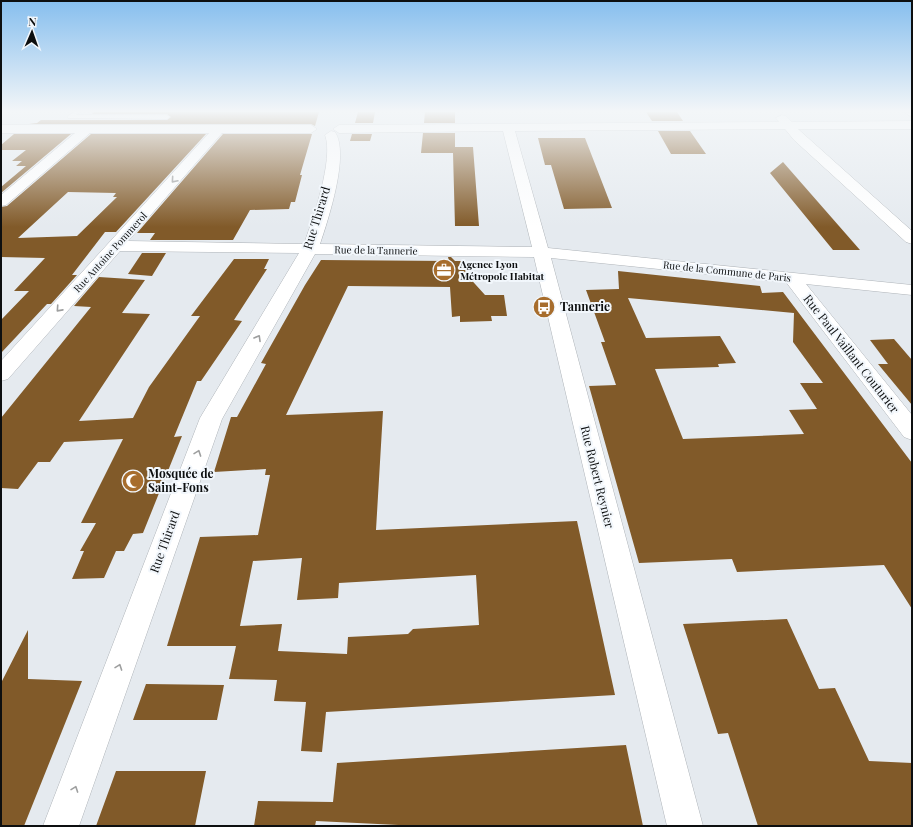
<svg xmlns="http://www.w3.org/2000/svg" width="913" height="827" viewBox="0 0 913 827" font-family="'Playfair Display',serif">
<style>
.building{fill:#815a29;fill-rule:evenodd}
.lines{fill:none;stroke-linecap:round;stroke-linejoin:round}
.lane-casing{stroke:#afb4b9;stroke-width:1}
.street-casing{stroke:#afb4b9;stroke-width:1}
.lane{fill:#fff;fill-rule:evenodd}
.street{fill:#fff;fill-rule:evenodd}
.oneway{stroke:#9e9f9f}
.labels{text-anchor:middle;stroke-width:4;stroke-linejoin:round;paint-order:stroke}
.far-street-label{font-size:10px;fill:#0d0f10;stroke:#f2f7fc}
.far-poi-label{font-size:10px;font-weight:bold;fill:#0d0f10;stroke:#f2f7fc;text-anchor:start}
.street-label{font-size:12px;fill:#0d0f10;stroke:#f2f7fc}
.poi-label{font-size:12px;font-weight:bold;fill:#0d0f10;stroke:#f2f7fc;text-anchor:start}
</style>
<rect width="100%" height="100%" fill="#e5eaef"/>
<path class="building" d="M94 112H319L315 126 311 124H29L37 123 41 120H167L171 117 167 114H92Z
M358 112H375L373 123H355Z
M425 112H455V123H424Z
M646 112H677L683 121H652Z
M658 131H690L706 154H671Z
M423 133H455V147H473L479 226H455L453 153H421Z
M14 134H71L1 193V187L26 166H16L22 161H12L26 150H1V145Z
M91 134H206L116 232H105L72 275H77L51 304H47L1 353V320L29 291H14L45 258 1 257V207L7 206ZM68 192 116 193 113 197H117L77 236 18 238Z
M223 134H312L300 175H302L295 202H291L289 209 250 210 233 240H150L155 233H137Z
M352 134H372L370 141H350Z
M538 138H585L612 208 564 209 551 165H545Z
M783 162 860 250H833L770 173Z
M142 253H166L152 276 128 274Z
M448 257H451L455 261H466V274L485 295H504L507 316H491L492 321 460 322V316L452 317 450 287 348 286 286 415 383 411 376 530 577 521 615 695 326 712 322 752 301 751 306 702 274 701 277 680 229 679 236 646H167L200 537 258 535 270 475H265L266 469 214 472 231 417H237L266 364 261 363 305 285 321 260 449 261ZM302 558 297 600 338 598 339 583 476 575 479 625 413 629 408 634 348 637 347 654 278 651 282 624 240 626 253 561Z
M234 259H269L264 269H267L234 320 242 321 201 381H197L174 437 182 436 143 533 133 534 124 551H116L104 578 72 579 84 551H80L96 523H81L123 439 64 442 50 462H38L18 489 1 488V418L91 307 74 306 99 277 145 280 122 313 150 314 79 421 133 418 149 387 200 316H191Z
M618 271 760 286 762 293 783 292 912 463V609L884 565 737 572 732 559 639 563 589 386 616 385 601 342H605L586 290 619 289ZM628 298 794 313 793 342 823 383H800L817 409 789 410 804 434 683 439 655 369 719 367 718 364 736 363 720 336 646 338Z
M894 339 912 360V405L878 364H888L870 340Z
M787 619 819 689 835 688 869 761 912 763V826H758L728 733 718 734 683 624Z
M28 630V679L82 681 24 826H1V683Z
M146 684 224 685 217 720H133Z
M626 745 643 826H419L316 821 315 826H254L258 801 333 802 337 763Z
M116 771H206L195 826H96Z"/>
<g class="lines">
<g class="lane-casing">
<path id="lane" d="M74 112H80L76 115H167L170 117 167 119 68 118V116Z
M904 112 912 113V117Z"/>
</g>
<g class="street-casing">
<path id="street" d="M782 115 786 116 792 122 912 121V129H798L912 231V244L906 242 794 140 785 129 515 131 548 248 912 285V295L806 284 912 415V440L904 437 786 282 551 258 703 826H667L534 257 315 254 222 419 79 826H43L200 418 299 253 120 251 8 379 1 381V361L209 133H90L6 205 1 206V195L75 133H1V125H311L317 129 311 133H222L128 241 304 244C313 219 334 159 325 135L331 131 335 132C350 154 328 220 320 244L532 247 503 131 339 133 333 129 339 125 779 122 776 118Z"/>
</g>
<use href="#lane" class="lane"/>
<use href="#street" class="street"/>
</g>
<defs><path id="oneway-chevron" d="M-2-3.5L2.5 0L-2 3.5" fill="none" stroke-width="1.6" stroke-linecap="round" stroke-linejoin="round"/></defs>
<g class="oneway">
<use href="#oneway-chevron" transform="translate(174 180) rotate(131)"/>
<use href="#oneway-chevron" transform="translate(59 309) rotate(132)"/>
<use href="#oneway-chevron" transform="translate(258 338) rotate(-60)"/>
<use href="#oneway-chevron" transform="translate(198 453) rotate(-70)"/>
<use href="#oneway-chevron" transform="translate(119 667) rotate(-70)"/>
<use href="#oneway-chevron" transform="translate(75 789) rotate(-70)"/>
</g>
<linearGradient id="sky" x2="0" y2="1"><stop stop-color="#86beee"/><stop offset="0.49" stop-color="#f3f6f8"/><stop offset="1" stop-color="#f3f6f8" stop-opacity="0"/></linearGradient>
<rect width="913" height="227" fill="url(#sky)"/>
<defs>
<g id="office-disc" transform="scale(1.15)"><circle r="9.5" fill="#a76d2d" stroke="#f2f7fc"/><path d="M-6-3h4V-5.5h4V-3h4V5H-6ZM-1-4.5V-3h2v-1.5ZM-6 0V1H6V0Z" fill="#fff"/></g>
<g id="bus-disc" transform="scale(1.15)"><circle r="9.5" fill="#a76d2d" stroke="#f2f7fc"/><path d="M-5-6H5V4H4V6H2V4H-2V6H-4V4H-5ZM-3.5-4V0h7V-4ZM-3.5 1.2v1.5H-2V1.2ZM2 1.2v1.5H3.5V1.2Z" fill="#fff"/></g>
<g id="mosque-disc" transform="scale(1.15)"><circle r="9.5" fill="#a76d2d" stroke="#f2f7fc"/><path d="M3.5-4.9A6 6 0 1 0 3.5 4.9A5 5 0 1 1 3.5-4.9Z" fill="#fff"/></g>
</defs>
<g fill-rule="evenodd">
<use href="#office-disc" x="444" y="270"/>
<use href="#bus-disc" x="544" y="307"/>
<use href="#mosque-disc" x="133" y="481"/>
</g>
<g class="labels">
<g class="far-street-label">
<text transform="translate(376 250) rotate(1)" y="4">Rue de la Tannerie</text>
<text transform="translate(110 252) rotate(-48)" y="4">Rue Antoine Pommerol</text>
<text transform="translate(727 271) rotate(6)" y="4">Rue de la Commune de Paris</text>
</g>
<g class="far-poi-label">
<text x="460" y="268">Agence Lyon<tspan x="460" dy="12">Métropole Habitat</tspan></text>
</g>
<g class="street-label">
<text transform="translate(317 218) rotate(-73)" y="4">Rue Thirard</text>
<text transform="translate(851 354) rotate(52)" y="4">Rue Paul Vaillant Couturier</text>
<text transform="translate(597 477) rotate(76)" y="4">Rue Robert Reynier</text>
<text transform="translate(165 542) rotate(-70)" y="4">Rue Thirard</text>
</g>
<g class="poi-label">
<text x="560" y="311">Tannerie</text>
<text x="148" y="478">Mosquée de<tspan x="148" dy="14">Saint-Fons</tspan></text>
</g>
</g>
<rect width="913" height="827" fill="none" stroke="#0d0f10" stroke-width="4"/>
<g transform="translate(32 32) rotate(2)" stroke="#f2f7fc" stroke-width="3" paint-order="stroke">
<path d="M0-3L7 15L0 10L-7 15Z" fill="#0d0f10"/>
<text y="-6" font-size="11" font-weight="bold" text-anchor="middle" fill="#0d0f10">N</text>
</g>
</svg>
